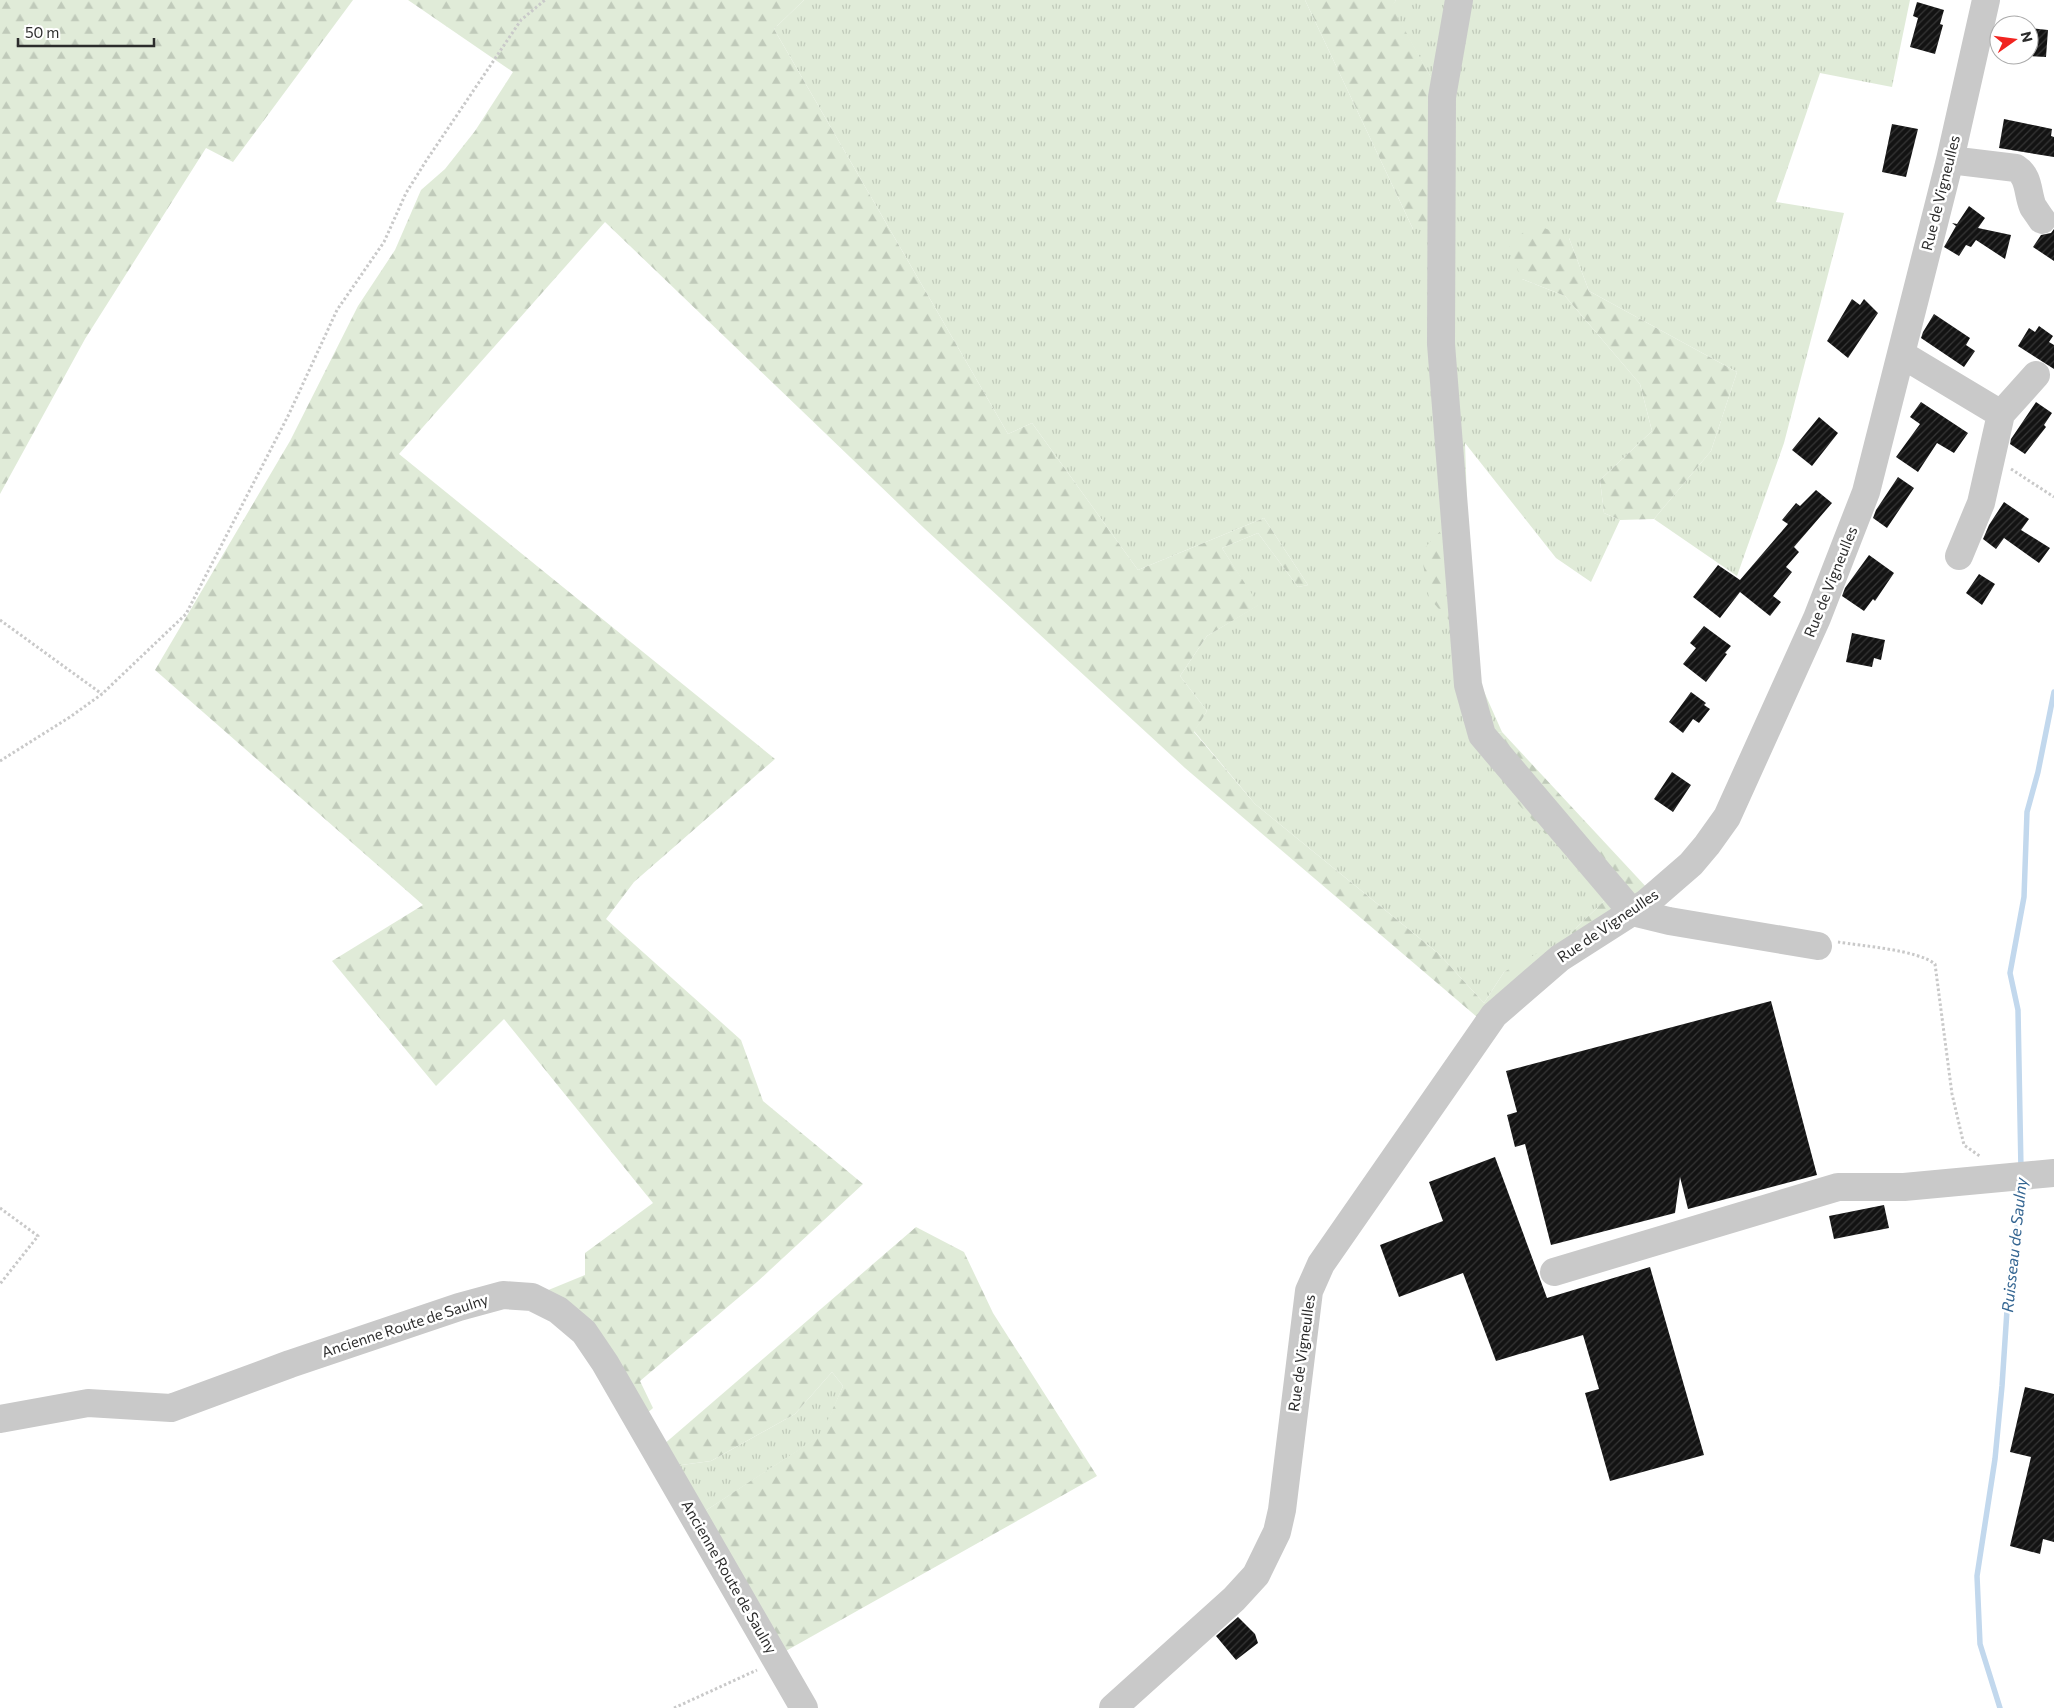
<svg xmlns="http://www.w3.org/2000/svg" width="2054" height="1708" viewBox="0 0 2054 1708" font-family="Commissioner,sans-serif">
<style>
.grass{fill:url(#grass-tufts)}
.forest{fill:url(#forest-firs)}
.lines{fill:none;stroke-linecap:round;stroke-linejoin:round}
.stream{stroke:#c2d8ed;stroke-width:5.5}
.building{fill:url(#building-hatch)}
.path{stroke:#c9c9c9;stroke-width:3;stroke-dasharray:2.5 2.5;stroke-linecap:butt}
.minor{stroke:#c9c9c9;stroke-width:28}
.labels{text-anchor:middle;stroke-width:5;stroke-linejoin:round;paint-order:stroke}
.street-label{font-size:15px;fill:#2c2c2c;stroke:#fff}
.water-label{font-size:16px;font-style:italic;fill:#356692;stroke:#fff}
</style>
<defs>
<pattern id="grass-tufts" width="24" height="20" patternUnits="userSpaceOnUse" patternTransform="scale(1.25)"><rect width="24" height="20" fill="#e0ebd8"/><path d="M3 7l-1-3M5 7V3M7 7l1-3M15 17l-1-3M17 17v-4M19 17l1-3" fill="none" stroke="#c0caba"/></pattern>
<pattern id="forest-firs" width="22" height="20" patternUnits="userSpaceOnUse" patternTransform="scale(1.25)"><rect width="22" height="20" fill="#e0ebd8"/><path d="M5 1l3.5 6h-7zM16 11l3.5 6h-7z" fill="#c0caba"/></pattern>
<pattern id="building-hatch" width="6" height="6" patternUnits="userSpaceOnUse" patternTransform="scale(1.25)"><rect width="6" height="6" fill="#131313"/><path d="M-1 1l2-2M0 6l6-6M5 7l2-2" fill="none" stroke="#363636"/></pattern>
</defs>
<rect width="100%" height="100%" fill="#fff"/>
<path class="grass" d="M804 0H1305L1413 229 1442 97 1391 7 1396 0H1910L1892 87 1820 73 1776 202 1844 213 1784 443 1737 576 1654 519 1711 451 1737 372 1589 291 1569 238 1522 279 1565 296 1640 384 1652 431 1600 480 1604 513 1620 520 1591 582 1556 558 1465 443 1471 621 1482 687 1502 732 1493 734 1605 900 1572 932 1571 945 1504 972 1484 1003 1439 954 1255 804 1194 731 1207 711 1180 676 1207 636 1258 605 1222 548 1258 533 1298 587 1308 585 1264 518 1138 570 1032 423 1008 434 774 29Z
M832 1372 843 1386 822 1435 702 1513 674 1466 711 1461 795 1414Z"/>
<path class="forest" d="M0 0H353L233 162 206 148 85 339 0 494Z
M408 0H804L774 29 1008 434 1032 423 1138 570 1264 518 1308 585 1298 587 1258 533 1222 548 1259 605 1207 636 1180 676 1207 711 1194 732 1255 804 1439 954 1484 1003 1504 972 1543 950 1552 957 1477 1017 1185 768 925 529 605 222 399 454 775 759 634 882 606 919 741 1040 763 1101 863 1184 757 1282 640 1381 653 1408 644 1416 546 1291 585 1275V1253L653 1203 504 1019 436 1086 332 961 423 905 155 670 290 441 358 306 395 250 421 190 445 169 475 131 513 72Z
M1305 0H1396L1392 7 1442 97 1441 225 1413 229Z
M1532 223 1569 238 1589 291 1737 372 1711 451 1654 519 1620 520 1604 513 1600 480 1652 431 1640 384 1565 296 1522 279 1508 248Z
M1444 527 1461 590 1449 620 1429 598 1421 552Z
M1502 732 1649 890 1571 945 1572 932 1605 900 1511 796 1493 734Z
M916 1227 964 1252 993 1313 1097 1476 784 1652 702 1513 821 1435 843 1386 832 1372 795 1414 711 1461 674 1466 663 1445Z"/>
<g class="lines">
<path class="stream" d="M2021 1170 2018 1010 2010 973 2024 897 2027 812 2038 772 2054 692
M2000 1708 1980 1644 1977 1576 1995 1459 2002 1386 2009 1280 2022 1193V1184"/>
</g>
<path class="building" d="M1917 2 1944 10 1940 24 1943 25 1935 54 1910 47 1918 18 1913 16Z
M2029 28 2048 30 2046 57 2029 56Z
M2004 119 2052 129 2051 136 2054 137V157L1999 148Z
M1892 124 1918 129 1906 177 1882 172Z
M1969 206 1985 218 1978 228 2011 235 2005 259 1976 240 1971 247 1966 245 1959 256 1944 247 1956 226 1952 223 1957 224Z
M2054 229V261L2033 247 2041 235 2051 233Z
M1852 299 1860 305 1864 299 1878 313 1848 358 1827 341Z
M1934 314 1970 338 1966 345 1975 351 1964 367 1921 338 1923 332Z
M2039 326 2053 336 2049 342 2054 345V369L2018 346 2029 328 2035 332Z
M1921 402 1968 433 1954 453 1937 443 1918 472 1896 457 1920 424 1910 417Z
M2036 402 2052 413 2044 425 2046 427 2025 454 2010 444 2011 439Z
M1819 417 1838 433 1812 466 1792 450Z
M1898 477 1914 488 1887 528 1873 518 1876 510Z
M1816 490 1832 503 1794 547 1799 552 1786 567 1792 572 1773 596 1781 602 1770 616 1740 592 1720 618 1693 597 1718 565 1740 580 1788 524 1782 520 1796 503 1800 506Z
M2004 502 2029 519 2021 530 2050 548 2039 563 2004 538 1996 549 1983 539 1989 525Z
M1869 555 1894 573 1875 601 1873 599 1864 611 1842 596 1845 588Z
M1979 574 1995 584 1982 605 1966 593Z
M1704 626 1731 646 1725 653 1727 654 1706 682 1683 664 1696 648 1690 643Z
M1852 633 1885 640 1881 660 1874 658 1872 667 1846 662Z
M1691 692 1706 703 1704 705 1710 709 1699 723 1693 719 1683 733 1669 722Z
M1672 772 1691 785 1673 812 1654 799Z
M1771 1001 1817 1175 1688 1209 1680 1177 1675 1213 1551 1245 1525 1144 1515 1147 1507 1115 1517 1112 1506 1071Z
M1495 1157 1547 1298 1650 1267 1704 1455 1610 1481 1585 1393 1599 1389 1583 1335 1496 1361 1463 1273 1399 1297 1380 1245 1443 1221 1429 1182Z
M1884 1205 1889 1228 1834 1239 1829 1216Z
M2025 1387 2054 1394V1542L2043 1539 2040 1554 2010 1546 2031 1457 2010 1452Z
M1238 1617 1255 1634 1258 1643 1236 1660 1216 1636Z"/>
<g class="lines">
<path class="path" d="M2011 469 2054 497
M0 620 102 694
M0 761 70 717 102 694 186 614 289 414 337 310 384 242 406 193 426 161 521 20 545 0
M1838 942C1862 946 1918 950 1935 964L1952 1094 1964 1145 1981 1157
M0 1208 38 1236 0 1284
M674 1708 757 1670"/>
<path class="minor" d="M1459 0 1442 97 1441 344 1468 685 1482 735 1632 912 1669 921 1818 946
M1950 160 2016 168C2030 177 2027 193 2033 207 2036 211 2039 216 2042 220
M1901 354 2001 414
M1959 556 1981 503 2001 414 2036 375
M1554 1272 1838 1187H1904L2054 1173
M0 1419 88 1403 171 1408 290 1364 459 1307 503 1295 532 1297 558 1310 584 1332 605 1363 804 1708
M1113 1708 1234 1599 1256 1575 1277 1532 1282 1510 1309 1291 1321 1264 1494 1015 1560 958 1646 903 1691 864 1707 845 1727 817 1817 618 1866 492 1950 160 1986 0"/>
</g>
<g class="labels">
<g class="street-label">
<text transform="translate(1941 193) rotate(-76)" y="5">Rue de Vigneulles</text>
<text transform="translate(1831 582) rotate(-68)" y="5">Rue de Vigneulles</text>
<text transform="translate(1608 926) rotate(-34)" y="5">Rue de Vigneulles</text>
<text transform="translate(405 1326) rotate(-18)" y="5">Ancienne Route de Saulny</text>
<text transform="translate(1302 1353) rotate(-82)" y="5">Rue de Vigneulles</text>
<text transform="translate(729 1577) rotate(60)" y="5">Ancienne Route de Saulny</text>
</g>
<g class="water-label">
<text transform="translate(2014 1245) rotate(-84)" y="6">Ruisseau de Saulny</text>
</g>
</g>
<g transform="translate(2014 40) rotate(76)"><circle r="24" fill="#ffffff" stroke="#ababab"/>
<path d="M0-4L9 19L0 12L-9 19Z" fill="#f12420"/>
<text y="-8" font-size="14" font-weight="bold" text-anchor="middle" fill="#2c2c2c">N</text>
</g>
<path d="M18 38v8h136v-8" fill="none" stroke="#2c2c2c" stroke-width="2.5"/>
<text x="25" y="38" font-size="15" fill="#2c2c2c" stroke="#ffffff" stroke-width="4" paint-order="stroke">50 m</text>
</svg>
